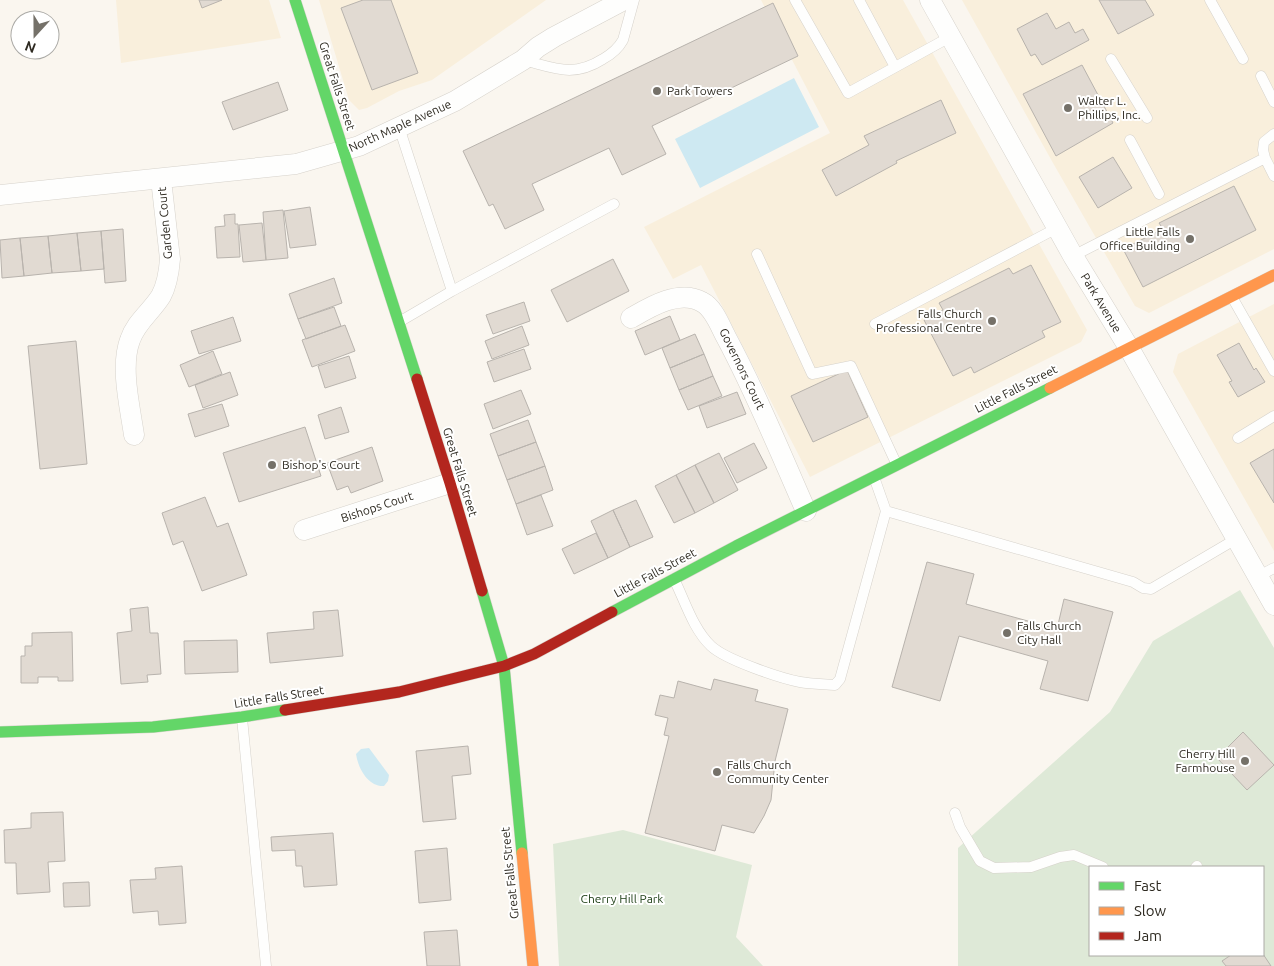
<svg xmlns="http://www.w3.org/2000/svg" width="1274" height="966" viewBox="0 0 1274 966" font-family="Ubuntu,sans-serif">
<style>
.built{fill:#f9efdc}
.green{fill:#dee9d7;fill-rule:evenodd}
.water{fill:#cee9f2}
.building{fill:#e1dad2;stroke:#b8b3ad}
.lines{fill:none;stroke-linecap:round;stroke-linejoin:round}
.lane-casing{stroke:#d6d2cb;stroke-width:11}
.street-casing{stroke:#d6d2cb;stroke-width:21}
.fast-casing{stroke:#d6d2cb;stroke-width:12}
.slow-casing{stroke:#d6d2cb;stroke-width:12}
.jam-casing{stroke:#d6d2cb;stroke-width:12}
.lane{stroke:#fefefd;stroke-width:10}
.street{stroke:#fefefd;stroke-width:20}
.fast{stroke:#63d668;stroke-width:11}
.slow{stroke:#ff974d;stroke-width:11}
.jam{stroke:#b3261e;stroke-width:11}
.poi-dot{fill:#757169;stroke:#fff;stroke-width:2}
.labels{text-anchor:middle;stroke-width:4;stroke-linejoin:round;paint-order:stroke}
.street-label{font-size:12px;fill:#2e2a21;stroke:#fff}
.poi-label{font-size:12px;fill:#2e2a21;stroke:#fff;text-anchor:start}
.park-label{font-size:12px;fill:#193b11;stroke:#fff}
</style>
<rect width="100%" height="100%" fill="#faf6ef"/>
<path class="built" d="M116 0H269L281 38 121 63Z
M319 0H546L432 80 399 91 367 108 359 110 349 100Z
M761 0H903L1087 330 1081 342 810 477 701 265 673 279 644 227 830 133Z
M962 0H1274V249L1149 313 1135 306 1053 163Z
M1274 304V551L1173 372 1178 354Z"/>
<path class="green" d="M1240 590 1274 648V966H958V848L1110 712 1153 641ZM1090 867H1263V955H1090Z
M623 830 752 865 736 937 763 966H559L553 844Z"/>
<path class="water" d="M794 78 819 127 700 188 675 139Z
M369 748 389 775 388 781 384 786C368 787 358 768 356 754L361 749Z"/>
<path class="building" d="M199 0H222L202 8Z
M363 0H391L418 73 372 90 341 8Z
M1099 0H1145L1154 15 1118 34Z
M773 3 798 56 652 126 666 154 622 175 609 148 532 184 544 210 505 229 493 204 489 206 463 151Z
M1047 13 1056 29 1069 22 1075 33 1083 29 1089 40 1042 65 1035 54 1031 56 1017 29Z
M1082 65 1113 123 1056 156 1023 94Z
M278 82 288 110 233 130 222 102Z
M941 100 956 133 896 161 897 163 836 196 822 170 869 145 864 136Z
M1113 157 1132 188 1098 208 1079 177Z
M1234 186 1256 230 1143 287 1123 249 1163 229 1159 223Z
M310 207 316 245 290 248 284 211Z
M283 210 288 258 266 260 263 212Z
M235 214V224H238L240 257 217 258 215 227 225 226 224 215Z
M262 223 266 260 243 262 239 225Z
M123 229 126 281 105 283 101 231Z
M101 231 104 269 81 271 77 233Z
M77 233 81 271 52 273 48 236Z
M48 236 52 273 24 276 20 238Z
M20 238 24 276 2 278 0 240Z
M613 259 629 291 567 322 551 290Z
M1031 265 1061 322 1042 331 1045 337 974 373 971 367 953 376 924 320 943 310 939 303 1009 268 1013 274Z
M334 278 342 303 298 319 289 294Z
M524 302 530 321 493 334 486 315Z
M334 307 341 326 306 339 298 319Z
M670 316 680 340 645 355 635 331Z
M233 317 241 341 199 354 191 331Z
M345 325 355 351 312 367 302 340Z
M522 326 529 345 492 359 485 341Z
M695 334 704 354 670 368 662 348Z
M76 341 87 464 40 469 28 346Z
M1239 343 1254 370 1256 368 1265 382 1238 397 1229 382 1232 381 1217 355Z
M524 349 531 369 494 382 487 362Z
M213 351 222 374 189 387 180 365Z
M704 354 713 376 679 390 670 368Z
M349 356 356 378 325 388 318 366Z
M847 370 868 417 813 442 791 396Z
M230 372 238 395 203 408 195 385Z
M713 376 722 396 688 410 679 390Z
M521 390 531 414 493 429 484 404Z
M737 392 746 414 707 428 699 406Z
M222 404 229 426 195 437 188 414Z
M341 407 349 432 325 439 318 415Z
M528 420 536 442 498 456 490 434Z
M305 427 321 476 239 502 223 453Z
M536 442 545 466 507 480 498 456Z
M754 443 767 468 737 483 724 458Z
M372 447 383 481 351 493 348 486 337 490 327 463Z
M1274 449V503L1250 463Z
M719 453 738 490 714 503 695 465Z
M695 465 714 503 695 513 676 475Z
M545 466 553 490 516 504 507 480Z
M676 475 695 513 674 523 655 486Z
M541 495 553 526 527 535 516 504Z
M205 497 217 527 228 523 247 575 202 591 183 541 173 545 162 513Z
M636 500 653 537 630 547 613 510Z
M613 510 630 547 608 558 591 521Z
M596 533 608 558 574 574 562 549Z
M927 562 974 574 966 604 1057 629 1064 599 1113 612 1088 701 1040 689 1048 661 959 636 940 701 892 687Z
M148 607 150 633H158L161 674 147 675 148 682 121 684 117 633 132 631 130 609Z
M338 610 343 656 270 663 267 633 314 629 313 612Z
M72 632 73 681H58V677H38V683H21V656H25V646H32V633Z
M237 640 238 672 185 674 184 641Z
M714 679 758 690 755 701 788 709 775 761 771 800 764 816 754 833 722 825 715 851 645 833 669 736 664 735 668 718 655 715 660 695 674 698 678 681 711 690Z
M1243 732 1274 765 1247 790 1217 758Z
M468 746 471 774 452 776 456 819 423 822 416 751Z
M63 812 65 861 48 862 50 892 17 894 16 863H5L4 830 31 828V813Z
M333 833 337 885 304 887 302 866H296L295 850 272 851 271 837Z
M447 848 451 900 419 903 415 851Z
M182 866 186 923 159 925 158 911 133 913 130 880 156 879 155 868Z
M89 882 90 906 64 907 63 883Z
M457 930 460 966H427L424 932Z
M1263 954 1271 966H1226L1222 961 1231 955Z"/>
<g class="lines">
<g class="lane-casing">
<path id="lane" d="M795 0 848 93 950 37
M859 0 895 67
M1210 0 1243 59
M1111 59 1147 118
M523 60C555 68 573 78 603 59 612 54 618 49 623 40L634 0
M1261 76 1274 102
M399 127 452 291 399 322
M1274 134 1264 142 1263 150 1265 158 1274 176
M1130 140 1159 194
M757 254 812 374 851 366 896 463
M1073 256 1265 158
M452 291 614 204
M1232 297 1274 371
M875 324 1057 228
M1238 438 1274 416
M886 511 1133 582 1143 588 1151 589 1236 539
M1259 576 1274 568
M674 579C685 601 693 629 711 646 726 660 780 678 800 682 811 684 823 684 835 685L840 679 886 511 874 477
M242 718 266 966
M955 813 960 827 980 861 994 868 1031 867 1060 857 1074 855 1103 867
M1196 867 1197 866"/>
</g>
<g class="street-casing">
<path id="street" d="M930 0 1073 256 1129 348 1274 605
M0 195 296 164 359 146 455 101 523 60 538 47 554 37 624 0
M631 318C650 307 679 289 702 302 714 308 720 326 726 337 756 393 780 452 806 511
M134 435C130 407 120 367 130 340 136 322 151 312 161 296 167 285 169 272 170 259L161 179
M304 530 450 483"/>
</g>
<g class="fast-casing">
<path id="fast" d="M295 0 417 379
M482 591 504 666 522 853
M612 612 736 546 1050 388
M0 732 153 727 242 717 285 710"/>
</g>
<g class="slow-casing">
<path id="slow" d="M1050 388 1274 275
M522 853 533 966"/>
</g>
<g class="jam-casing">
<path id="jam" d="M417 379 450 483 482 591
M285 710 399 692 504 666 534 654 612 612"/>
</g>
<use href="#lane" class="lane"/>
<use href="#street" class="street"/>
<use href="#fast" class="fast"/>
<use href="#slow" class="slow"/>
<use href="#jam" class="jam"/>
</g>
<g class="poi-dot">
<circle cx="657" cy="91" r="5"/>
<circle cx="1068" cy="108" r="5"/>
<circle cx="1190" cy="239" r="5"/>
<circle cx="992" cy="321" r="5"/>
<circle cx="272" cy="465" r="5"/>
<circle cx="1007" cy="633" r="5"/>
<circle cx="1245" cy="761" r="5"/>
<circle cx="717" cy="772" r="5"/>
</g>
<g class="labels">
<g class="street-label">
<text transform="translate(337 86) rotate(72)" y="4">Great Falls Street</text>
<text transform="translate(400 126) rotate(-24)" y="4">North Maple Avenue</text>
<text transform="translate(165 223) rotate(-95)" y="4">Garden Court</text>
<text transform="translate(1101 303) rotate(59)" y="4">Park Avenue</text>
<text transform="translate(742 369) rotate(64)" y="4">Governors Court</text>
<text transform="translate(1016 389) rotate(-27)" y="4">Little Falls Street</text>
<text transform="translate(460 472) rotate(73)" y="4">Great Falls Street</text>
<text transform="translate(377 507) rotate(-18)" y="4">Bishops Court</text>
<text transform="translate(655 573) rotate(-28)" y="4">Little Falls Street</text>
<text transform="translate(279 697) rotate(-9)" y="4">Little Falls Street</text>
<text transform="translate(510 873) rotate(-96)" y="4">Great Falls Street</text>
</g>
<g class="poi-label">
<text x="667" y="95">Park Towers</text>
<text x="1078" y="105">Walter L.<tspan x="1078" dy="14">Phillips, Inc.</tspan></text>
<text x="1180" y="236" text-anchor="end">Little Falls<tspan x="1180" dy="14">Office Building</tspan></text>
<text x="982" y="318" text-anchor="end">Falls Church<tspan x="982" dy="14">Professional Centre</tspan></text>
<text x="282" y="469">Bishop's Court</text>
<text x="1017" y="630">Falls Church<tspan x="1017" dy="14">City Hall</tspan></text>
<text x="1235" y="758" text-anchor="end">Cherry Hill<tspan x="1235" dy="14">Farmhouse</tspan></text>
<text x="727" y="769">Falls Church<tspan x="727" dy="14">Community Center</tspan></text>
</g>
<g class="park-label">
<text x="622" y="903">Cherry Hill Park</text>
</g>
</g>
<rect x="1089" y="866" width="175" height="90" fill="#ffffff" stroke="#abaaa6"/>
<rect x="1099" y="882" width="25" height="8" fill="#63d668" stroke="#abaaa6"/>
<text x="1134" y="891" font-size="15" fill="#2e2a21">Fast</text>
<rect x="1099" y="907" width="25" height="8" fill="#ff974d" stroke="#abaaa6"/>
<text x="1134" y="916" font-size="15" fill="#2e2a21">Slow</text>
<rect x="1099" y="932" width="25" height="8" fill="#b3261e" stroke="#abaaa6"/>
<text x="1134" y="941" font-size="15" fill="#2e2a21">Jam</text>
<g transform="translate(35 35) rotate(201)"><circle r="24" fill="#ffffff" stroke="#abaaa6"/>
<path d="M0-4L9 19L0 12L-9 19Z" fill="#757169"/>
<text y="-8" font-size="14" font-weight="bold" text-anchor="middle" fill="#2e2a21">N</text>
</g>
</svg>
